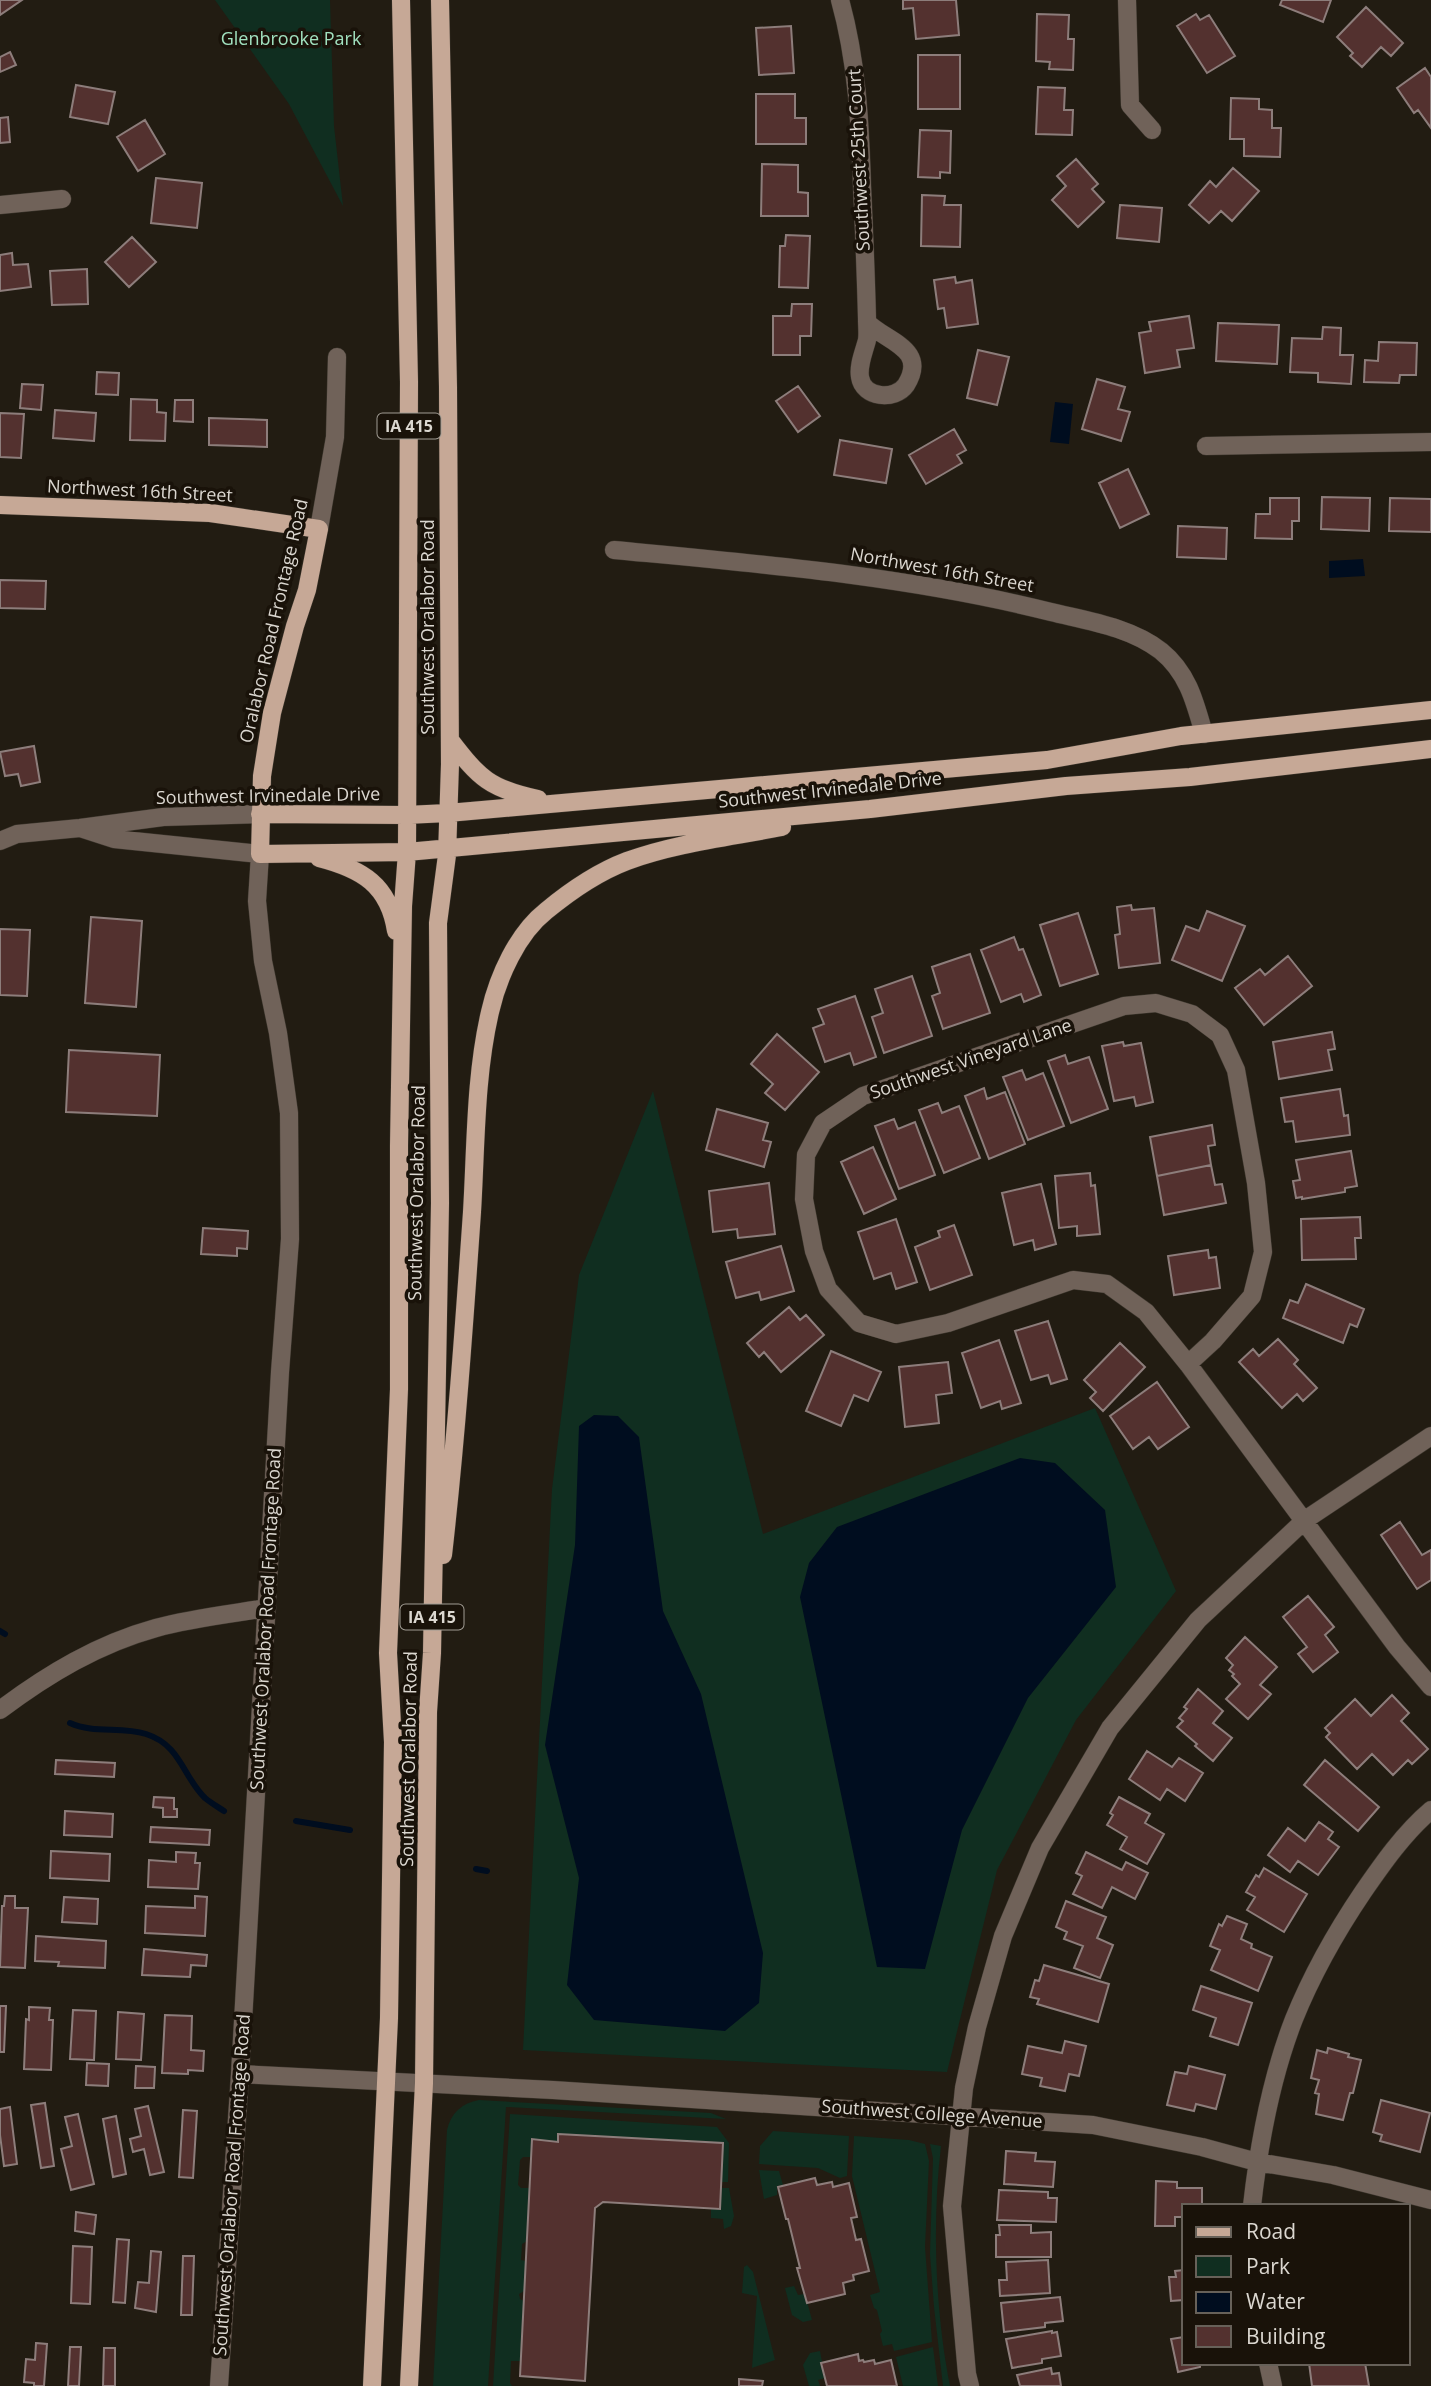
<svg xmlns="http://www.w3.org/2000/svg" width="1431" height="2386" viewBox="0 0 1431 2386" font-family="'Open Sans',sans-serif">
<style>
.green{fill:#102e20}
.water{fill:#000d1f}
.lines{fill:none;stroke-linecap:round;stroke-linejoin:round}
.stream{stroke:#000d1f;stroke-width:6}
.building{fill:#53312f;stroke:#8d7d7b;stroke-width:2}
.minor-casing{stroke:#3c362d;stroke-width:19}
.major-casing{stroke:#3c362d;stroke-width:19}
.minor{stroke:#706259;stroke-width:18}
.major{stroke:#c6a896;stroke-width:18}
.labels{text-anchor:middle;stroke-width:7;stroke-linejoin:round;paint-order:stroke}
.shield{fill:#191209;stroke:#a19c94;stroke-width:2}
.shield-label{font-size:16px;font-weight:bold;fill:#dbd7d0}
.park-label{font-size:18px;fill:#a1e1bf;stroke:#191209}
.street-label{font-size:18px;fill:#dbd7d0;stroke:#191209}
</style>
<rect width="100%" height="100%" fill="#221c12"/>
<path class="green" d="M215 0H330L334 126 343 206 289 104Z
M653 1091 763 1534 1095 1408 1176 1591 1076 1720 997 1870 947 2072 523 2050 552 1489 579 1275Z
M479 2100 711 2113 726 2119 506 2107 488 2386H433L447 2130C451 2113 462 2103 479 2100Z
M510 2114 717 2127 729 2143 728 2182H721L723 2143 559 2134 558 2142 532 2140 531 2157H523L520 2160 518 2185 521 2188H530L527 2241 522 2244 521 2260 526 2261 524 2291 519 2294 520 2299 524 2301 520 2361H511L510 2383 512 2386H493Z
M773 2131 849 2136 847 2176 840 2178 818 2168 759 2164 760 2146Z
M854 2136 909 2140 925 2144 929 2161 925 2247 932 2342 894 2351 892 2344 883 2346 880 2334 882 2331 877 2310 874 2308 870 2295 880 2292 852 2176Z
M930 2144 941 2146C932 2222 935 2310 950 2386H943L934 2307 930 2254 933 2158Z
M759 2170 779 2171 783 2185 777 2186V2195L764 2199Z
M721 2188H729L734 2216 731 2226 724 2229 723 2219 711 2218V2209L720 2208Z
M747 2265 753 2272 775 2360 752 2368 757 2296 742 2293 744 2267Z
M794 2286 798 2295 805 2294 812 2320 803 2322 792 2315 785 2288Z
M933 2347 938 2386H903L896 2357Z
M820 2351 825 2378 818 2380 820 2386H809L803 2365 810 2353Z"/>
<path class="water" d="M1055 402 1073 404 1069 444 1050 442Z
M1363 559 1365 576 1329 578V561Z
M594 1415 618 1416 639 1437 663 1611 701 1694 763 1953 759 2003 725 2031 594 2020 567 1985 579 1878 545 1745 575 1545 579 1426Z
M1020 1458 1055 1463 1105 1510 1116 1587 1028 1698 962 1830 925 1969 877 1967 800 1597 809 1563 837 1527Z"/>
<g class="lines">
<path class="stream" d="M0 1631 5 1634
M70 1723C94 1734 121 1726 146 1734 181 1745 183 1777 205 1798 211 1803 218 1807 224 1811
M296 1821 350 1830
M476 1869 487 1871"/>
</g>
<path class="building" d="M0 0H22L0 15Z
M903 0H956L959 35 916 39 913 8 903 9Z
M1282 0H1331L1323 22 1280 5Z
M1366 7 1403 43 1391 56 1381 47 1362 67 1350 56 1353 53 1337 37Z
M1037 14 1069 15 1068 39H1074L1073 70 1049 69 1050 62 1036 61Z
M1196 14 1200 20 1209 15 1235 56 1207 73 1177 26Z
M791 26 794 73 759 75 756 28Z
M10 52 16 65 0 72V57Z
M918 55H960V109H918Z
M1425 68 1431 77V128L1418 110 1414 113 1397 88Z
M76 85 115 92 108 124 70 117Z
M1038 87 1065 88 1064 110H1073L1072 135 1036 134Z
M756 94H795V118H806V144H756Z
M1231 98 1259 99V109L1272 110V128H1281L1280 157 1244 156V139H1230Z
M8 117 10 142 0 143V118Z
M145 120 165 154 138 171 117 137Z
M920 130 951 131 950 173 940 172V178L918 177Z
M1076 159 1098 184 1092 189 1104 202 1078 227 1052 200 1066 186 1057 176Z
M762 164 798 165V192L808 193V216H761Z
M1233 168 1259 191 1232 221 1221 211 1209 223 1189 205 1210 181 1216 187Z
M156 178 202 183 197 228 151 223Z
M922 195 945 196 944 205H961L960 247 921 246Z
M1120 205 1162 208 1159 242 1117 238Z
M786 235 810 236 808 288 779 287 780 246H785Z
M132 237 156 262 129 287 105 262Z
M12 253 13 265 28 264 31 287 0 291V255Z
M87 269 88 304 52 305 50 271Z
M955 277 956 283 972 280 978 324 947 328 944 308 938 309 934 280Z
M792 304H812L811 336H800V355H773V316H791Z
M1189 316 1194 348 1177 350 1180 367 1145 373 1139 333 1151 331 1149 322Z
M1218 323 1279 325 1277 364 1216 361Z
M1323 327 1341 328 1340 355H1353L1351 384 1318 382V373L1290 372 1292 338 1322 339Z
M1379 342 1417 343 1416 375H1400L1399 383 1364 382 1365 360 1378 361Z
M978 350 1009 357 997 405 967 398Z
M97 372 119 373 118 395 96 394Z
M1097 379 1125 387 1118 409 1130 412 1121 441 1082 429Z
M22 384 43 385 41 410 20 408Z
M798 386 820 416 798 432 776 401Z
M131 399 157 400V412L166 413 165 441 130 440Z
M175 400H193V422L174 421Z
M55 410 96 413 94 441 53 438Z
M0 413 24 414 21 458 0 457Z
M209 418 267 420V447L209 445Z
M954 429 966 450 957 455 962 463 926 484 909 455Z
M840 440 892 449 886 483 834 475Z
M1128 469 1149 514 1120 528 1099 483Z
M1322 497 1370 498 1369 531 1321 529Z
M1270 498H1299V521H1292V539L1255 538 1256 514H1270Z
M1390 498 1431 499V532L1389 531Z
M1178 526 1227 528 1226 559 1177 557Z
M0 580 46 581 45 609 0 608Z
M34 746 40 782 21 786 18 774 5 776 0 752Z
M1131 905 1132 910 1154 908 1160 963 1119 968 1115 935 1120 934 1117 907Z
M1207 911 1245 926 1222 981 1172 960 1186 926 1199 931Z
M1078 913 1098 974 1060 986 1040 925Z
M91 917 142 921 136 1007 85 1003Z
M0 929 30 930 27 996 0 995Z
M1014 937 1019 950 1023 949 1041 995 1024 1002 1021 994 1001 1002 981 950Z
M970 954 990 1013 943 1029 932 996 940 993 932 967Z
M1288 956 1312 986 1264 1025 1235 988 1260 969 1265 975Z
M912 976 932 1036 884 1053 872 1017 883 1013 875 989Z
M855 996 876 1057 854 1065 850 1053 825 1062 813 1028 824 1024 818 1009Z
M1332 1032 1335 1049 1328 1050 1332 1070 1279 1079 1273 1042Z
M777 1034 819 1072 785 1110 765 1093 773 1084 751 1064Z
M1123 1042 1124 1046 1141 1043 1153 1102 1136 1106 1134 1097 1114 1101 1102 1046Z
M69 1050 160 1055 157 1116 66 1112Z
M1065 1055 1068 1064 1089 1057 1108 1109 1071 1123 1048 1061Z
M1022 1070 1026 1080 1043 1073 1064 1126 1028 1140 1003 1077Z
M984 1088 987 1099 1005 1092 1025 1144 989 1159 965 1096Z
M1340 1089 1344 1116 1348 1115 1350 1135 1296 1142 1293 1121 1285 1122 1281 1098Z
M938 1103 942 1113 959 1106 980 1158 944 1173 919 1110Z
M717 1109 768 1123 763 1140 771 1142 764 1167 706 1150Z
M894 1119 898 1129 915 1122 935 1175 899 1189 875 1126Z
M1212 1125 1215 1145 1208 1146 1211 1165 1157 1176 1150 1137Z
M873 1147 896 1199 864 1214 841 1162Z
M1351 1151 1357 1186 1345 1188V1192L1302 1199V1197L1296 1198 1293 1181 1300 1180 1296 1160Z
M1211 1165 1215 1185 1222 1184 1226 1203 1164 1215 1157 1176Z
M1090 1173 1091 1186 1095 1185 1100 1234 1077 1236V1226L1059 1228 1055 1176Z
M769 1183 775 1234 738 1238 737 1229 713 1232 709 1191Z
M1041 1184 1056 1244 1035 1250 1033 1240 1014 1245 1002 1193Z
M1360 1217 1361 1238H1355L1356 1259 1302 1260 1301 1219Z
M896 1219 917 1282 896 1289 891 1273 874 1279 858 1232Z
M954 1225 972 1275 930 1290 915 1247 940 1237 938 1231Z
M203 1228 248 1231 247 1249 237 1248V1256L201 1254Z
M781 1246 794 1291 761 1300 759 1292 736 1298 726 1262Z
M1208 1250 1209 1258 1216 1257 1220 1288 1174 1295 1168 1256Z
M1306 1284 1364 1309 1357 1327 1350 1324 1343 1343 1283 1318 1290 1300 1298 1303Z
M789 1307 800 1320 806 1315 824 1335 781 1372 764 1352 759 1357 747 1343Z
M1048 1321 1067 1379 1051 1384 1048 1375 1031 1380 1015 1331Z
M1278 1339 1298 1360 1294 1364 1317 1388 1303 1401 1297 1394 1282 1408 1239 1362 1253 1349 1259 1356Z
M999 1340 1021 1403 1002 1409 1000 1401 981 1408 962 1353Z
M1120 1343 1145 1367 1103 1411 1090 1398 1096 1392 1084 1380Z
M831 1351 881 1372 868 1401 854 1395 841 1426 806 1411Z
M948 1362 952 1393 936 1395 939 1423 905 1427 899 1367Z
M1157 1382 1189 1427 1158 1449 1149 1437 1133 1449 1110 1416Z
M1400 1522 1422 1555 1431 1550V1580L1417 1589 1381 1535Z
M1308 1596 1334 1627 1325 1635 1338 1652 1313 1672 1298 1654 1307 1647 1283 1617Z
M1245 1637 1277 1667 1260 1685 1271 1694 1248 1719 1226 1699 1240 1684 1232 1676 1234 1674 1229 1670 1233 1665 1226 1658Z
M1198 1689 1223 1711 1213 1723 1232 1738 1213 1761 1195 1746 1197 1744 1177 1727 1183 1721 1179 1718 1187 1709 1184 1707Z
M1392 1695 1409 1713 1401 1721 1428 1749 1412 1764 1408 1760 1393 1775 1372 1754 1357 1769 1326 1737 1330 1733 1325 1728 1355 1699 1371 1716Z
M1147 1751 1172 1767 1179 1758 1203 1773 1185 1801 1167 1789 1160 1800 1129 1779Z
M56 1760 115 1763 114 1777 55 1774Z
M1325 1760 1379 1807 1358 1831 1304 1785Z
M154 1797 174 1798V1809H177V1817H163V1808L153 1807Z
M1119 1797 1150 1814 1145 1823 1164 1834 1147 1864 1120 1849 1127 1837 1107 1825 1113 1815 1110 1813Z
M65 1811 113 1814 112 1837 64 1835Z
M1319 1822 1333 1832 1328 1839 1339 1847 1318 1875 1298 1861 1290 1872 1268 1855 1288 1828 1305 1841Z
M151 1827 210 1830 209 1845 150 1842Z
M51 1851 110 1854 109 1881 50 1878Z
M176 1852 196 1853 195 1863H200L198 1889 148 1887 149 1860 176 1862Z
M1086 1852 1122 1870 1126 1862 1148 1873 1135 1899 1112 1887 1102 1908 1073 1894 1082 1876 1076 1873Z
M1264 1868 1307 1894 1284 1932 1247 1910 1255 1897 1246 1892 1256 1875 1259 1877Z
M5 1896H15V1908H28L25 1968 0 1967 2 1906H4Z
M195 1896 207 1897 205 1936 145 1933 146 1906 195 1908Z
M64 1897 98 1899 97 1924 62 1922Z
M1066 1901 1106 1917 1097 1938 1113 1945 1100 1978 1074 1968 1083 1946 1064 1939 1067 1932 1056 1927Z
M1227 1916 1247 1924 1241 1939 1252 1944 1251 1948 1272 1957 1258 1991 1211 1970 1220 1950 1210 1946 1219 1924 1222 1926Z
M36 1936 106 1941 105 1968 58 1966 59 1962 35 1961Z
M144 1949 207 1955 206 1966 191 1965 190 1977 142 1975Z
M1044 1965 1109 1984 1098 2022 1037 2004 1039 1999 1030 1997 1035 1980 1039 1981Z
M1201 1986 1252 2003 1238 2045 1210 2036 1216 2018 1193 2010Z
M0 2006H6L4 2052H0Z
M29 2007 50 2008 49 2020H53L51 2070 24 2069 26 2019 29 2020Z
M73 2010 96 2011 94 2060 70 2059Z
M118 2012 144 2014 141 2060 116 2059Z
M165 2015 192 2016 191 2050 204 2051 203 2071 188 2070V2074L162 2073Z
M1065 2041 1086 2046 1079 2076 1069 2074 1065 2091 1040 2086 1042 2078 1022 2074 1028 2046 1062 2053Z
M1328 2048 1349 2054 1348 2057 1361 2060 1353 2093H1350L1343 2120 1316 2114 1319 2094 1315 2093 1319 2080 1311 2078 1317 2050 1327 2053Z
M87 2063 109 2064 108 2086 86 2085Z
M136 2066 155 2067 154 2088H135Z
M1189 2066 1225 2075 1216 2109 1196 2104 1194 2111 1167 2105 1175 2072 1187 2074Z
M1381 2100 1430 2113 1420 2152 1380 2141 1382 2135 1373 2132Z
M45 2103 54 2166 41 2168 31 2105Z
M148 2106 164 2172 150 2175 144 2149 133 2152 130 2139 141 2136 135 2109Z
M10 2107 17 2164 4 2166 0 2135V2109Z
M183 2110 197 2111 193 2178 179 2177Z
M78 2114 94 2184 71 2190 61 2149 72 2146 65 2117Z
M116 2116 126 2174 113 2177 103 2119Z
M558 2134 723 2143 720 2209 603 2202 595 2208 585 2381 520 2376 532 2139 558 2142Z
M1006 2151 1036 2153 1035 2161 1055 2162 1053 2187 1004 2184Z
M815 2178 817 2185 832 2182 833 2187 849 2183 857 2217 851 2218 856 2240 861 2239 869 2271 853 2275 854 2280 843 2283 845 2294 807 2303 797 2268H800L788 2219H786L778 2187Z
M1156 2181 1177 2182V2188H1202V2206H1184V2217H1175V2226H1155Z
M999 2190 1048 2192V2198H1057L1056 2222 997 2220Z
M76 2212 96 2215 94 2234 75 2231Z
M999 2225H1031V2233L1051 2232V2257H996V2235H1000Z
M117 2239 129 2240 125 2303 113 2302Z
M73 2246 92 2247 90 2304 71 2303Z
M151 2251 161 2252 156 2312 135 2308 138 2282 149 2283Z
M183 2256H194L192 2315H181Z
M1048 2260 1050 2293 1000 2296 999 2280H1007L1006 2262Z
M1184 2270V2300L1171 2301 1169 2277H1176L1175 2271Z
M1060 2297 1063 2321 1045 2323V2327L1004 2332 1001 2303Z
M1052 2331V2333L1057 2332 1061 2356 1042 2359V2363L1012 2368 1006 2339Z
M1184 2337V2363H1200V2367L1178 2372 1171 2339Z
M36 2343 47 2344 44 2386H34V2383L24 2382 26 2359 35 2360Z
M70 2347H81L79 2386H68Z
M104 2348H115V2386H103Z
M858 2354 859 2361 863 2360 864 2362 874 2360 875 2364 891 2360 897 2386H827L821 2363Z
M1309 2363H1365L1369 2386H1312Z
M1051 2368 1052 2374 1059 2373 1061 2386H1020L1017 2375Z
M739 2379 763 2381 762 2386H739Z"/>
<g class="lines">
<g class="minor-casing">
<path id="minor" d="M840 0C857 61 860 122 862 185 864 230 866 275 867 319 867 326 868 334 867 340 864 352 858 365 860 377 863 398 895 401 906 385 929 348 884 341 867 322
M1127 0 1130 105 1152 130
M0 205 62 199
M1206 446 1431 442
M319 529 335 437 337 357
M614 550C761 564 908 576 1051 612 1088 621 1130 627 1161 651 1188 673 1195 702 1204 734
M80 828 114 839 260 854 257 901 263 961 278 1033 289 1113 290 1239 280 1372 240 2074 219 2386
M0 841 17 834 80 828 163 817 260 814
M1188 1364 1146 1312 1107 1284 1073 1280 948 1323 896 1334 859 1323 828 1289 814 1251 804 1199 806 1155 823 1123 863 1096 1124 1006 1156 1003 1192 1014 1220 1035 1236 1070 1256 1183 1263 1252 1252 1296 1213 1341 1188 1364 1397 1647 1431 1687
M0 1710C48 1674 98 1644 156 1628 192 1618 230 1614 267 1608
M240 2074 553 2090 1093 2125 1202 2147 1257 2162 1333 2175 1431 2200
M1252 2206C1259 2143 1271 2078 1294 2019 1311 1977 1338 1929 1363 1892 1383 1863 1404 1833 1431 1810
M1268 2363 1273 2386
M970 2386 967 2374 952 2206 964 2088 977 2027 1003 1936 1040 1848 1110 1728 1198 1620 1305 1520 1431 1436"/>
</g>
<g class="major-casing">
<path id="major" d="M0 505 210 513 319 529 307 590 295 626 272 713 262 776 260 854 407 852 870 809 1066 786 1190 777 1431 749
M450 740C479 778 490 789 538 799
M260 814 406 815 448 813 1047 760 1181 736 1431 710
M319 858C362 869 389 885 396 931
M443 1555C456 1441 464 1327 472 1212 476 1146 475 1076 490 1012 498 977 517 934 546 911 569 892 598 872 627 861 676 843 731 837 782 827
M372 2386 389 2018 393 1742 388 1653 399 1389V1146L403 906 407 852 409 382 401 0
M409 2386 424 2083 428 1712 432 1653 440 1203 438 923 447 855 450 764 448 387 440 0"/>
</g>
<use href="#minor" class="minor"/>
<use href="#major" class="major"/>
</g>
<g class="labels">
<g class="shield">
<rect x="377.5" y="413.5" width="63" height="25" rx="5"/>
<rect x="400.5" y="1604.5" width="63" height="25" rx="5"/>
</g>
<g class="shield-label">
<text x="409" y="432">IA 415</text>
<text x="432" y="1623">IA 415</text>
</g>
<g class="park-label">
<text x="291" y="45">Glenbrooke Park</text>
</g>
<g class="street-label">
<text transform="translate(859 160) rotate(-93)" y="6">Southwest 25th Court</text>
<text transform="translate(140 491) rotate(3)" y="6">Northwest 16th Street</text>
<text transform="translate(942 570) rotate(10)" y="6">Northwest 16th Street</text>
<text transform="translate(274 621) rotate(-77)" y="6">Oralabor Road Frontage Road</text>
<text transform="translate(428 627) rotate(-90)" y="6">Southwest Oralabor Road</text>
<text transform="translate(830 790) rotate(-6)" y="6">Southwest Irvinedale Drive</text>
<text transform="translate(268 796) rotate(-1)" y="6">Southwest Irvinedale Drive</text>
<text transform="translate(971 1059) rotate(-19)" y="6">Southwest Vineyard Lane</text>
<text transform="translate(417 1193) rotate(-89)" y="6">Southwest Oralabor Road</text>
<text transform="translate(266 1619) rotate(-87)" y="6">Southwest Oralabor Road Frontage Road</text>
<text transform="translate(409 1759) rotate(-89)" y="6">Southwest Oralabor Road</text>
<text transform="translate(932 2114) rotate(4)" y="6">Southwest College Avenue</text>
<text transform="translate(232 2185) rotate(-86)" y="6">Southwest Oralabor Road Frontage Road</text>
</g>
</g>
<rect x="1182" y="2204" width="228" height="161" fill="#191209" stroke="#676159" stroke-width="2"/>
<rect x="1196" y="2227" width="35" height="10" fill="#c6a896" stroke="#676159" stroke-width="2"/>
<text x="1246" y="2239" font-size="21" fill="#dbd7d0">Road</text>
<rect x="1196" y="2256" width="35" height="21" fill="#102e20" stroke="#676159" stroke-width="2"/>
<text x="1246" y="2274" font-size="21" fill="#dbd7d0">Park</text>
<rect x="1196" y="2292" width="35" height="21" fill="#000d1f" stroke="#676159" stroke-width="2"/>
<text x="1246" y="2309" font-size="21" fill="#dbd7d0">Water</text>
<rect x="1196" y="2326" width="35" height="21" fill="#53312f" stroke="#676159" stroke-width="2"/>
<text x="1246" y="2344" font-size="21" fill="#dbd7d0">Building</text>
</svg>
